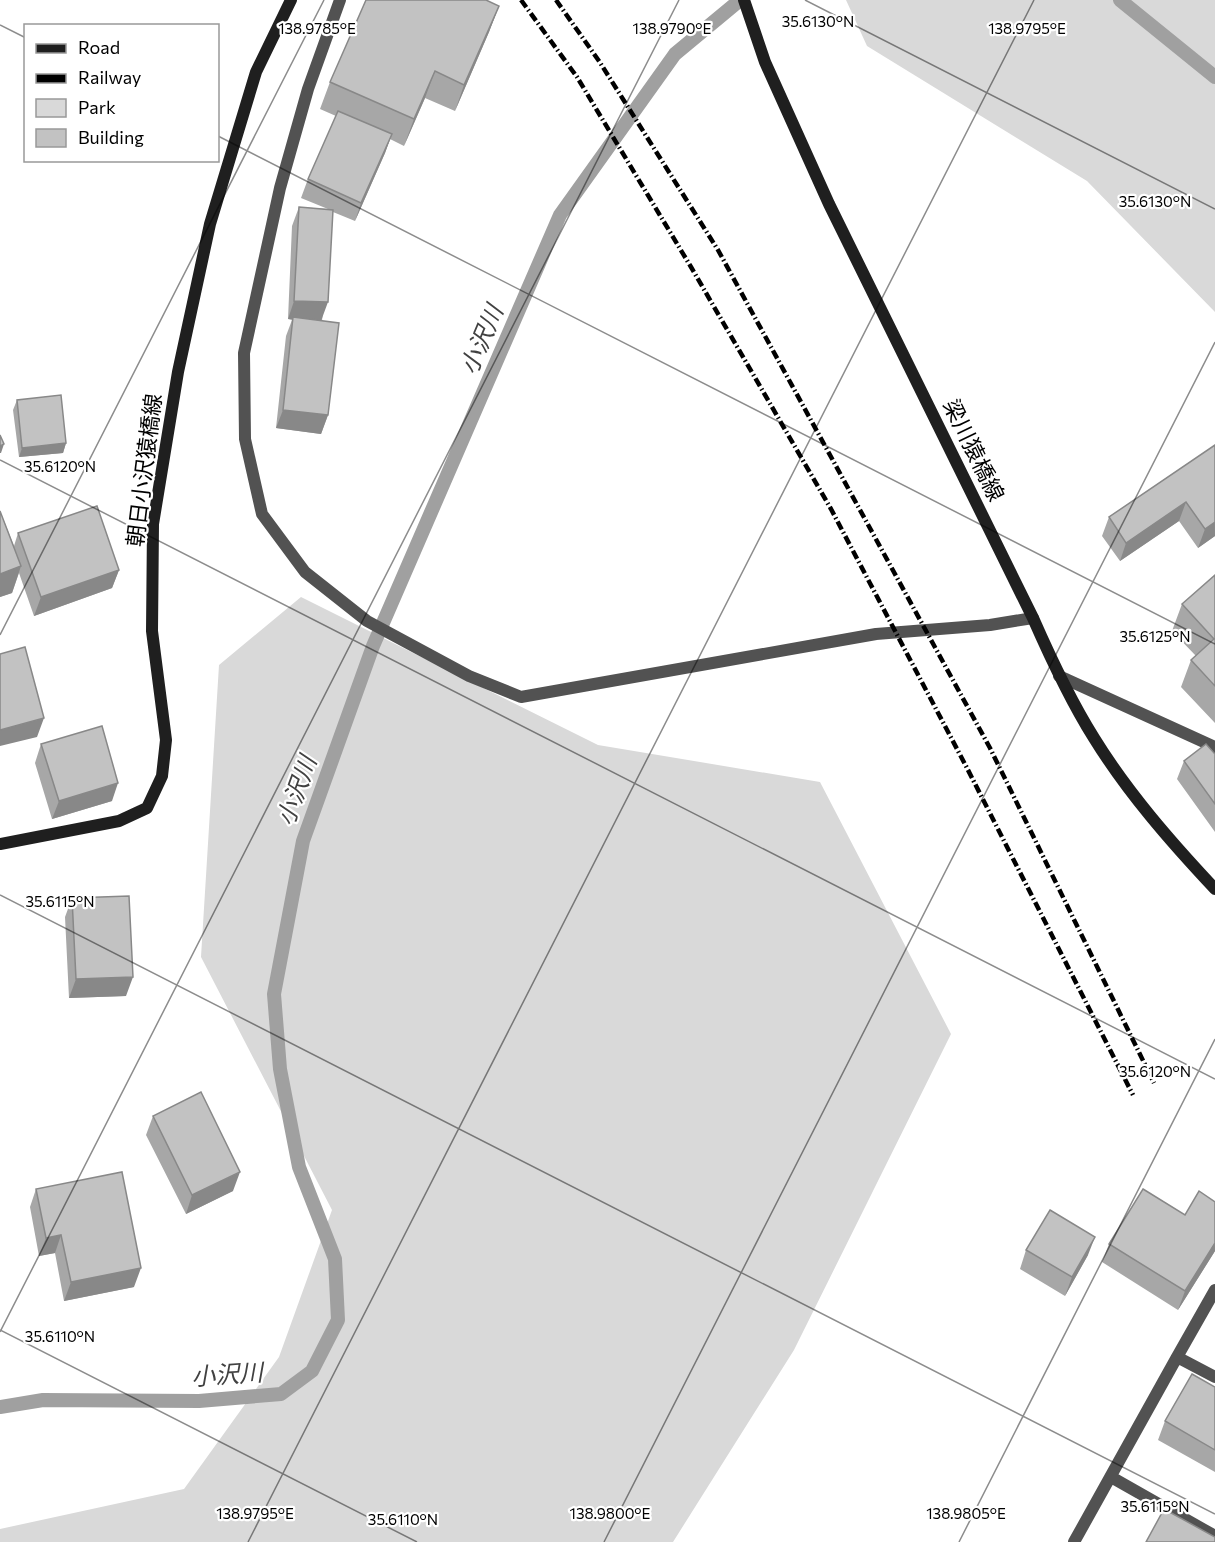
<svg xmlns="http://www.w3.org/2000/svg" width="1215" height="1542" viewBox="0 0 1215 1542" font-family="Commissioner,'Noto Sans JP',sans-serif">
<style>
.green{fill:#d9d9d9}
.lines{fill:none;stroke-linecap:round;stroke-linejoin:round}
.stream{stroke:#a0a0a0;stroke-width:14}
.minor{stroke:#525252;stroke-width:12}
.secondary{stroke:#1f1f1f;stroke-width:12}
.rail{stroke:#000;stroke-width:4.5;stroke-dasharray:9 3 1.5 3;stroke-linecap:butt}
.wall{fill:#a7a7a7}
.shaded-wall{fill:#888}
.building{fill:#c2c2c2;stroke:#888;stroke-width:1.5}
.ticks{fill:none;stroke:#000;stroke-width:1.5;stroke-opacity:0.45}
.labels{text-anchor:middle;stroke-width:4.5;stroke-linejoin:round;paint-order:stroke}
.street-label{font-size:22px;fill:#000;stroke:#fff}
.water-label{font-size:24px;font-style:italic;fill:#414141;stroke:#fff}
.ticks-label{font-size:15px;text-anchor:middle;fill:#000;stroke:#fff;stroke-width:4.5;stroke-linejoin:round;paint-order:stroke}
</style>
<rect width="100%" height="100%" fill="#fff"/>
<path class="green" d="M846 0H1215V312L1087 181 867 46Z
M301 597 598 745 820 782 951 1034 794 1350 673 1542H0V1529L184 1489 279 1357 332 1210 201 957 219 665Z"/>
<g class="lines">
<path class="stream" d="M1120 0 1215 77
M0 1407 43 1400 199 1401 281 1394 312 1371 338 1320 335 1259 299 1167 280 1069 274 994 303 841 373 646 560 215 675 54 740 0"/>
<path class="minor" d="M340 0 308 89 280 188 244 353 245 439 262 514 305 572 367 621 469 676 521 697 876 634 990 625 1033 618
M1059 676 1215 747
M1177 1357 1215 1290
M1111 1477 1215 1536
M1074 1542 1177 1357 1215 1377"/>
<path class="secondary" d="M744 0 765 62 829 204 1033 618C1051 659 1070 700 1094 738 1128 793 1171 842 1215 889
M0 844 119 821 147 808 162 776 166 740 152 631 153 524 178 372 210 224 256 72 291 0"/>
<path class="rail" d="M521 0 577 77 691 267 831 509 967 768 1133 1095
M556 0 599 61 718 250 990 748 1154 1083"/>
</g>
<path class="wall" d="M499 6 489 32 455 111 425 98 404 146 390 139 385 153 355 221 333 212 322 321 328 415 321 434 276 428 286 336 292 320 288 319 292 226 299 207 328 209 301 198 308 179 336 116 320 109 330 82Z
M17 400 66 443 63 453 19 457 13 410Z
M1215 445V536L1198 548 1179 521 1120 561 1102 536 1109 517Z
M0 511 14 546 18 533 119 570 112 588 34 616 19 573 12 593 0 597Z
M1215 575V723L1181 687 1191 660 1196 656 1172 631 1182 604Z
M41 744 112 801 52 819 35 763Z
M1215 754V832L1177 779 1184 761Z
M72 898 126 996 69 998 65 917Z
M153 1116 233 1191 186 1214 146 1135Z
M36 1189 134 1287 64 1301 55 1253 39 1256 30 1207Z
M1215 1202V1251L1178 1310 1102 1262 1109 1244 1185 1215Z
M1026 1250 1088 1255 1065 1296 1020 1269Z
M1215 1387V1472L1158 1440 1165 1421Z"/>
<path class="shaded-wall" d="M499 6 489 32 455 111 464 85Z
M435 71 425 98 404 146 414 119Z
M392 134 385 153 355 221 361 203Z
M294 301 328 302 321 321 288 319Z
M283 410 328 415 321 434 276 428Z
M66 443 63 453 19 457 22 448Z
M4 444 1 453H0V446Z
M1186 502 1179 521 1120 561 1126 543Z
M1215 522V536L1198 548 1205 529Z
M21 566 12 593 0 597V574Z
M119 570 112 588 34 616 41 597Z
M44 718 37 737 0 746V730Z
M118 783 112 801 52 819 59 801Z
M133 977 126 996 69 998 76 979Z
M240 1172 233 1191 186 1214 192 1195Z
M61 1235 55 1253 39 1256 46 1238Z
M1095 1237 1088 1255 1065 1296 1072 1277Z
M1215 1243V1251L1178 1310 1185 1291Z
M141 1268 134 1287 64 1301 71 1282Z"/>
<path class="building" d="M366 0H486L499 6 464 85 435 71 414 119 330 82Z
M338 111 392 134 361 203 308 179Z
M299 207 333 210 328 302 294 301Z
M293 317 339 323 328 415 283 410Z
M61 395 66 443 22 448 17 400Z
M0 435 4 444 0 446Z
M1215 445V522L1205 529 1186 502 1126 543 1109 517Z
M97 506 119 570 41 597 18 533Z
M0 511 21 566 0 574Z
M1215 575V686L1191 660 1214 639 1182 604Z
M25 647 44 718 0 730V654Z
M102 726 118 783 59 801 41 744Z
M1206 744 1215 754V804L1184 761Z
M129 896 133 977 76 979 72 898Z
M201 1092 240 1172 192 1195 153 1116Z
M122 1172 141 1268 71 1282 61 1235 46 1238 36 1189Z
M1143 1189 1185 1215 1199 1191 1215 1202V1243L1185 1291 1109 1244Z
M1050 1210 1095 1237 1072 1277 1026 1250Z
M1192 1374 1215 1387V1450L1165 1421Z
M1164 1509 1215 1537V1542H1146Z"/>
<path class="ticks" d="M805 0 1215 209M0 25 26 38M218 136 1215 644M0 460 1215 1079M0 635 324 0M0 895 1215 1514M0 1330 417 1542M0 1332 679 0M248 1542 1034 0M604 1542 1215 342M959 1542 1215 1039"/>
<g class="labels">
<g class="street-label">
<text transform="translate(974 450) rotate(64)" y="8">梁川猿橋線</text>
<text transform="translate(144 470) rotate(-83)" y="8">朝日小沢猿橋線</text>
</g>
<g class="water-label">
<text transform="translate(482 340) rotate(-67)" y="8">小沢川</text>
<text transform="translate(297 791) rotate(-70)" y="8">小沢川</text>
<text transform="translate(227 1375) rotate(-4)" y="8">小沢川</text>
</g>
</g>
<g class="ticks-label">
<text x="818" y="27">35.6130°N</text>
<text x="317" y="34">138.9785°E</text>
<text x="672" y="34">138.9790°E</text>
<text x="1027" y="34">138.9795°E</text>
<text x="1155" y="207">35.6130°N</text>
<text x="60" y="472">35.6120°N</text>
<text x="1155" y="642">35.6125°N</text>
<text x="60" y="907">35.6115°N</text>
<text x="1155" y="1077">35.6120°N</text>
<text x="60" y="1342">35.6110°N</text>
<text x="1155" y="1512">35.6115°N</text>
<text x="255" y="1519">138.9795°E</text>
<text x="610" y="1519">138.9800°E</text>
<text x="966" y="1519">138.9805°E</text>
<text x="403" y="1525">35.6110°N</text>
</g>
<rect x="24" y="24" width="195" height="138" fill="#ffffff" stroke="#999999" stroke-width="1.5"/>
<rect x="36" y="44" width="30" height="9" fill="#1f1f1f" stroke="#999999" stroke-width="1.5"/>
<text x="78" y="54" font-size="18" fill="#000000">Road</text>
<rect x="36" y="74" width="30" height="9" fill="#000000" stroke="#999999" stroke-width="1.5"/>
<text x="78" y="84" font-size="18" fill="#000000">Railway</text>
<rect x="36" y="99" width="30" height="18" fill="#d9d9d9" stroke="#999999" stroke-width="1.5"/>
<text x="78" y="114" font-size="18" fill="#000000">Park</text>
<rect x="36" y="129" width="30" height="18" fill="#c2c2c2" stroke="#999999" stroke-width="1.5"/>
<text x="78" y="144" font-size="18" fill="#000000">Building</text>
</svg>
